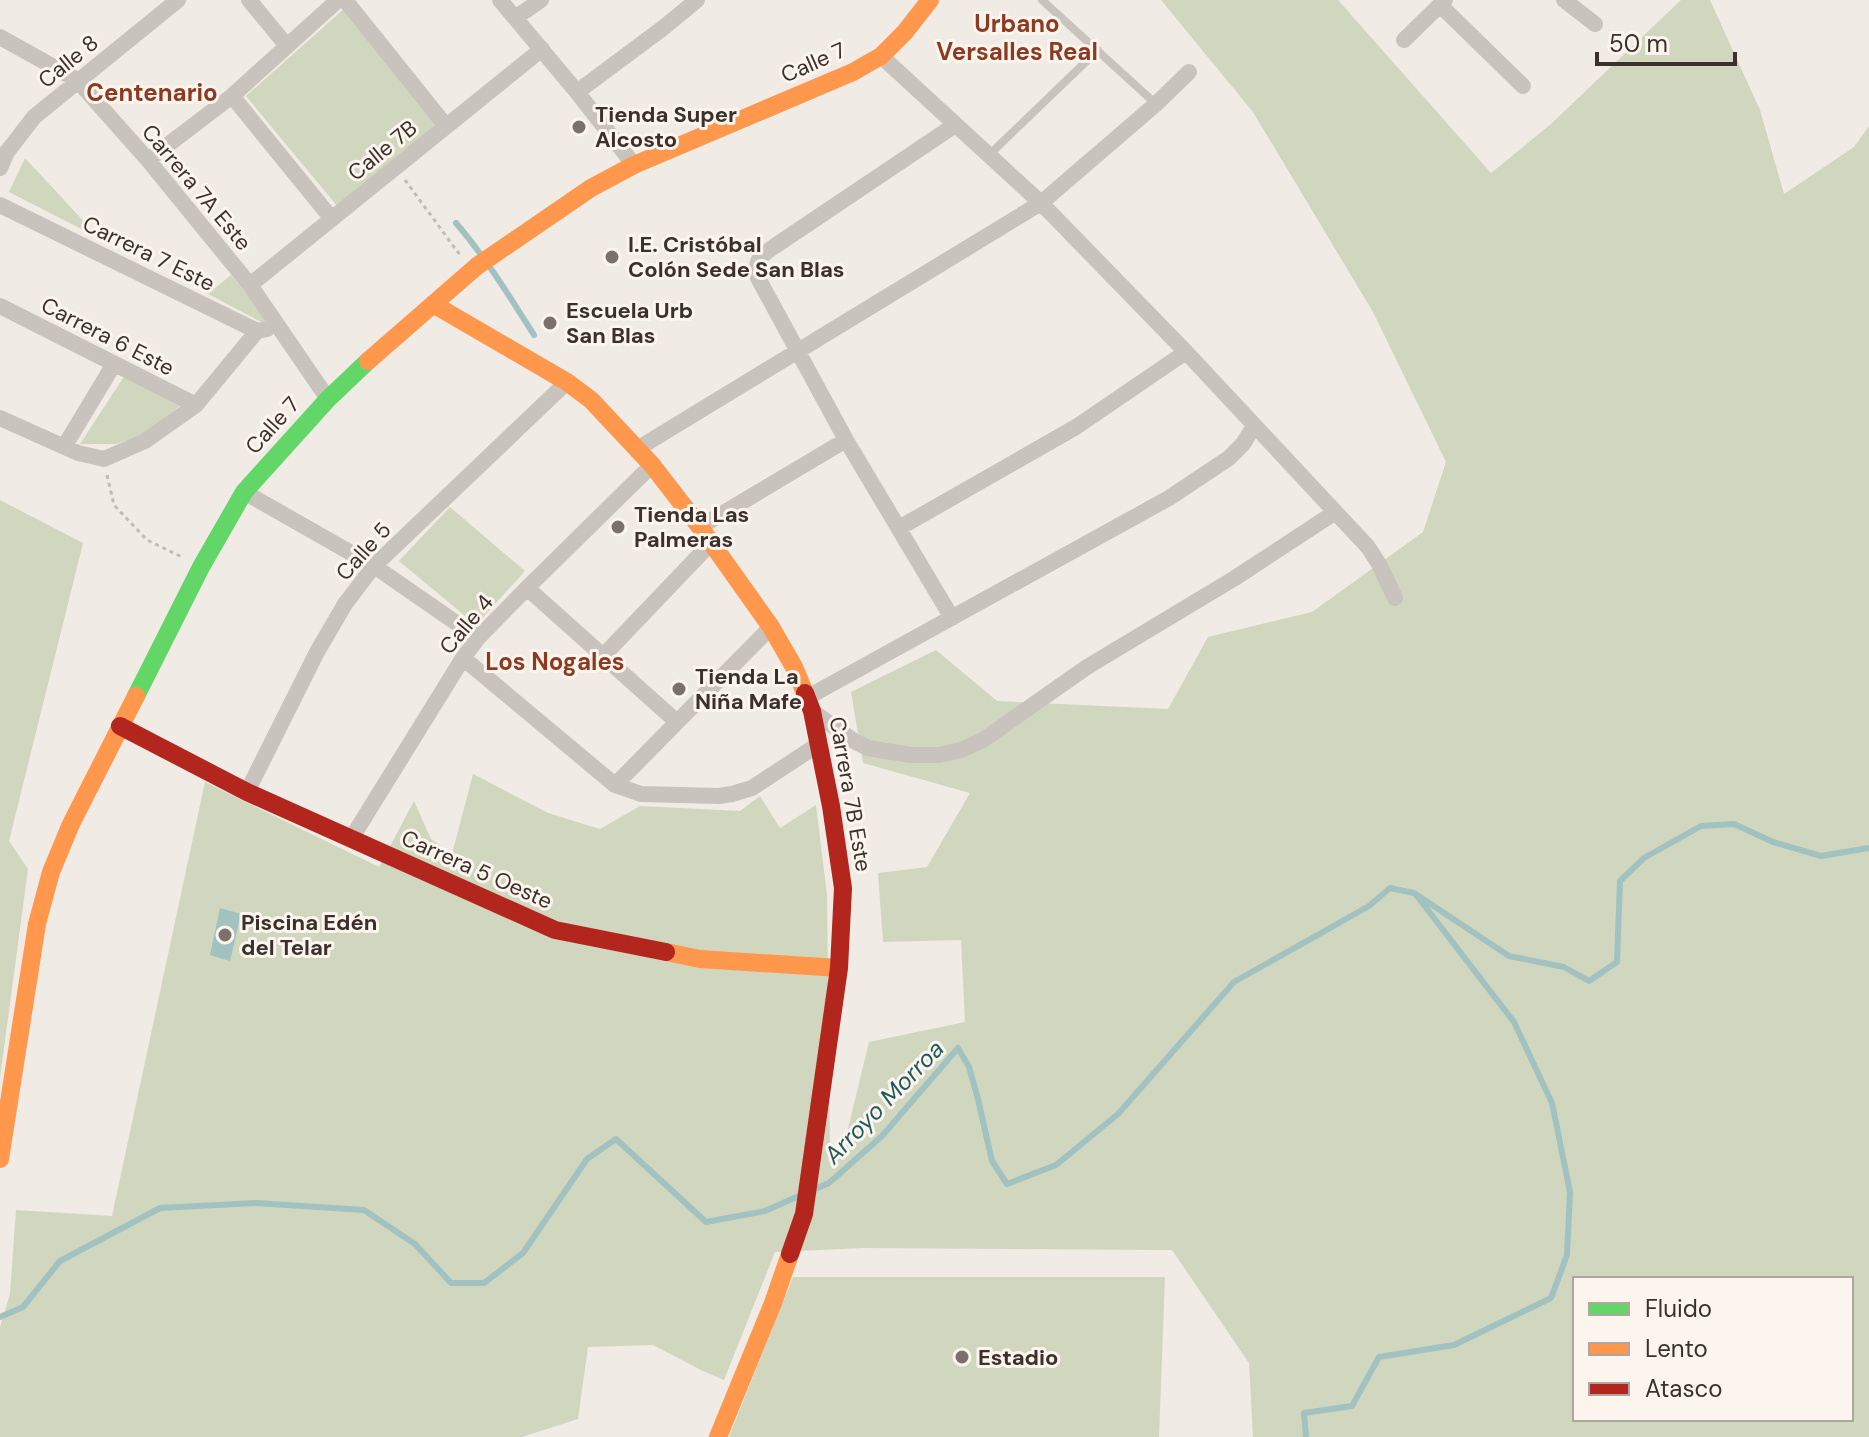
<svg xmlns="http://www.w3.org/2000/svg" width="1869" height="1437" viewBox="0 0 1869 1437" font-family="'DM Sans',sans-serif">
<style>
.green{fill:#d1d6bf;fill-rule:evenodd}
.water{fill:#a1c2c1}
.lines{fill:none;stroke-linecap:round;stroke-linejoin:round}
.stream{stroke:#a1c2c1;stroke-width:6}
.path{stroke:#c2bbb6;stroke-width:3;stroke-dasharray:4 4;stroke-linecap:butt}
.lane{stroke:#c9c3be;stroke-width:8}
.street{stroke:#c9c3be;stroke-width:16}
.fast{stroke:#63d668;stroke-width:18}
.slow{stroke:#ff974d;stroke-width:18}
.jam{stroke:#b3261e;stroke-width:18}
.poi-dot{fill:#7a716c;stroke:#fbf5ee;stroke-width:3}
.labels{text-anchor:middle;stroke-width:6;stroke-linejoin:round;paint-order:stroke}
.street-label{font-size:22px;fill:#3b302b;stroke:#fbf5ee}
.poi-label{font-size:22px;font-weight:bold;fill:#3b302b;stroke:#fbf5ee;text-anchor:start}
.neighbourhood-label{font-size:24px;font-weight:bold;fill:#8c3b22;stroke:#fbf5ee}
.water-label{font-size:24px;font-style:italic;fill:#1f5a5e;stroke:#fbf5ee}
</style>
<rect width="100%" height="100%" fill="#f0ebe5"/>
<path class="green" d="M1161 0H1338L1491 173 1551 124 1681 0H1710L1760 110 1784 194 1854 147 1869 126V1437H1253L1249 1363 1172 1250 863 1248 775 1252 724 1380 703 1371 653 1345 588 1347 578 1419 522 1437H0V1327L10 1294 16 1210 112 1216 205 782 379 867 414 801 431 839 452 854 473 774 548 813 600 829 640 806 740 811 760 796 780 828 816 805 827 895 830 1154 846 1137 869 1042 965 1022 961 940 883 942 878 873 927 867 970 793 863 763 851 692 936 650 997 701 1168 709 1208 637 1312 612 1423 532 1446 462 1373 312 1253 112ZM1575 1279H1851V1419H1575Z
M346 7 441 125 338 207 246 96Z
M25 158 90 228 93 235 9 192Z
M231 275 271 322 265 324 208 294Z
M127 372 182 404 146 433 116 444H80Z
M0 500 83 543 9 841 28 869 0 1078Z
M450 507 525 571 476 625 399 561Z
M793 1277H1165L1159 1437H729Z"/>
<path class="water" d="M220 908 241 914 230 961 210 955Z"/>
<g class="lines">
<path class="stream" d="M456 223C486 258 510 297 534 335
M815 1189 829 1183 882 1136 958 1048 969 1067 978 1099 992 1161 1007 1184 1056 1165 1118 1114 1234 982 1369 906 1390 888 1414 893 1509 956 1564 967 1589 981 1617 962 1620 881 1644 858 1701 826 1734 824 1773 842 1821 856 1869 848
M0 1317 23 1307 60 1261 160 1208 256 1203 364 1210 415 1244 451 1283H484L523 1253 587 1159 616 1139 706 1222 765 1211 801 1195
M1306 1437 1304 1413 1352 1406 1379 1357 1454 1345 1551 1298 1567 1255 1570 1192 1552 1103 1514 1022 1417 896"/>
<path class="path" d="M405 180 460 255
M107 475 114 505 147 540 184 558"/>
<path class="lane" d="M1042 0 1156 104
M989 155 1098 50"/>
<path class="street" d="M249 0 287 46
M345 0 446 126
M500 0 577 92 634 165
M1564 0 1595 24
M1440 5 1523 86
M515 18 541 0
M0 37 77 80 148 160 250 285 328 399
M1404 40 1445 0
M881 56 1041 203 1186 352 1368 547 1379 564 1395 598
M577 92 663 28 697 0
M232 96 332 219
M148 160 232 96 338 0
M0 168 7 152 34 117 178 0
M0 205 257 331 267 329
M250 285 542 49
M0 306 196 405
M0 418 78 453 104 459 145 441 196 405 257 331
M64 447 114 364
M637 449 1041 203 1156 104 1189 72
M244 492 374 566 478 638
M700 527 846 440
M899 528 1076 427 1186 352
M527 588 677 722
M952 618 846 440 758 278C754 259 761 256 775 246L955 125
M603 656 711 543
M463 658 615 785 641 794 719 796 732 794 752 788 819 744
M808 697 1169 498 1229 458 1243 444 1254 426
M812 711 854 741 868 748 911 755H939L961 750 983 740 1087 667 1235 578 1334 513
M615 785 771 627
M247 792 317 652 345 604 374 566 567 382
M351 839 463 658 478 638 527 588 652 465"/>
<path class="fast" d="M136 696 201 567 244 492 328 399 368 361"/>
<path class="slow" d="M433 304 567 382 591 400 652 465 700 527 771 627 794 667 805 693
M368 361 477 266 591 188 634 165 853 72 881 56 905 32 930 0
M666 952 700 959 839 968
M0 1159 37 924 51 872 71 824 136 696
M718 1437 773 1303 790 1254"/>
<path class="jam" d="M120 726 247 792 555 930 666 952
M790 1254 804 1214 839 968 843 888 831 806 812 711 805 693"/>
</g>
<g class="poi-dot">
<circle cx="579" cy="127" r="8"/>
<circle cx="612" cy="257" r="8"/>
<circle cx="550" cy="323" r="8"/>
<circle cx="618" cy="527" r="8"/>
<circle cx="679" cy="689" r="8"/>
<circle cx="225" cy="935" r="8"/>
<circle cx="962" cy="1357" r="8"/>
</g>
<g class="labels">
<g class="street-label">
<text transform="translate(68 61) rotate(-39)" y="8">Calle 8</text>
<text transform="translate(813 62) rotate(-24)" y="8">Calle 7</text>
<text transform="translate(382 150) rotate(-39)" y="8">Calle 7B</text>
<text transform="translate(197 187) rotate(50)" y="8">Carrera 7A Este</text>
<text transform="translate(149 253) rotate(26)" y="8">Carrera 7 Este</text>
<text transform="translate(108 336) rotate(27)" y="8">Carrera 6 Este</text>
<text transform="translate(272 425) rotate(-48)" y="8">Calle 7</text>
<text transform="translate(363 551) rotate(-48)" y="8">Calle 5</text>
<text transform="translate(466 624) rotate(-50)" y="8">Calle 4</text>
<text transform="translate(851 794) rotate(80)" y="8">Carrera 7B Este</text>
<text transform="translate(477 869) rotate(24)" y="8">Carrera 5 Oeste</text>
</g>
<g class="poi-label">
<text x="595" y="122">Tienda Super<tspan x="595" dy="25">Alcosto</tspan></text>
<text x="628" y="252">I.E. Cristóbal<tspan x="628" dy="25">Colón Sede San Blas</tspan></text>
<text x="566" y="318">Escuela Urb<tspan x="566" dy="25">San Blas</tspan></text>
<text x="634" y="522">Tienda Las<tspan x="634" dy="25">Palmeras</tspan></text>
<text x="695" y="684">Tienda La<tspan x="695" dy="25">Niña Mafe</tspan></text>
<text x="241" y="930">Piscina Edén<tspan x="241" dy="25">del Telar</tspan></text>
<text x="978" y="1365">Estadio</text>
</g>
<g class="neighbourhood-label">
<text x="1017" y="32">Urbano<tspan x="1017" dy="28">Versalles Real</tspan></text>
<text x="152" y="101">Centenario</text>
<text x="555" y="670">Los Nogales</text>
</g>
<g class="water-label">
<text transform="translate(884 1102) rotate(-46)" y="8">Arroyo Morroa</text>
</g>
</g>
<rect x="1573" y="1277" width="280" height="144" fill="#fbf5ee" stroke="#aea6a0" stroke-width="2"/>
<rect x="1589" y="1303" width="40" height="12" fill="#63d668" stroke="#aea6a0" stroke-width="2"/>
<text x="1645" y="1317" font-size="24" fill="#3b302b">Fluido</text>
<rect x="1589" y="1343" width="40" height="12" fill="#ff974d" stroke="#aea6a0" stroke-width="2"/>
<text x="1645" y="1357" font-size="24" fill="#3b302b">Lento</text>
<rect x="1589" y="1383" width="40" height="12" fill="#b3261e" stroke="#aea6a0" stroke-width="2"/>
<text x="1645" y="1397" font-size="24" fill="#3b302b">Atasco</text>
<path d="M1597 52v12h138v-12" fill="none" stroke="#3b302b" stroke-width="4"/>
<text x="1609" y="52" font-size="24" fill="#3b302b" stroke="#fbf5ee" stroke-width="6" paint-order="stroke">50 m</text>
</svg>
